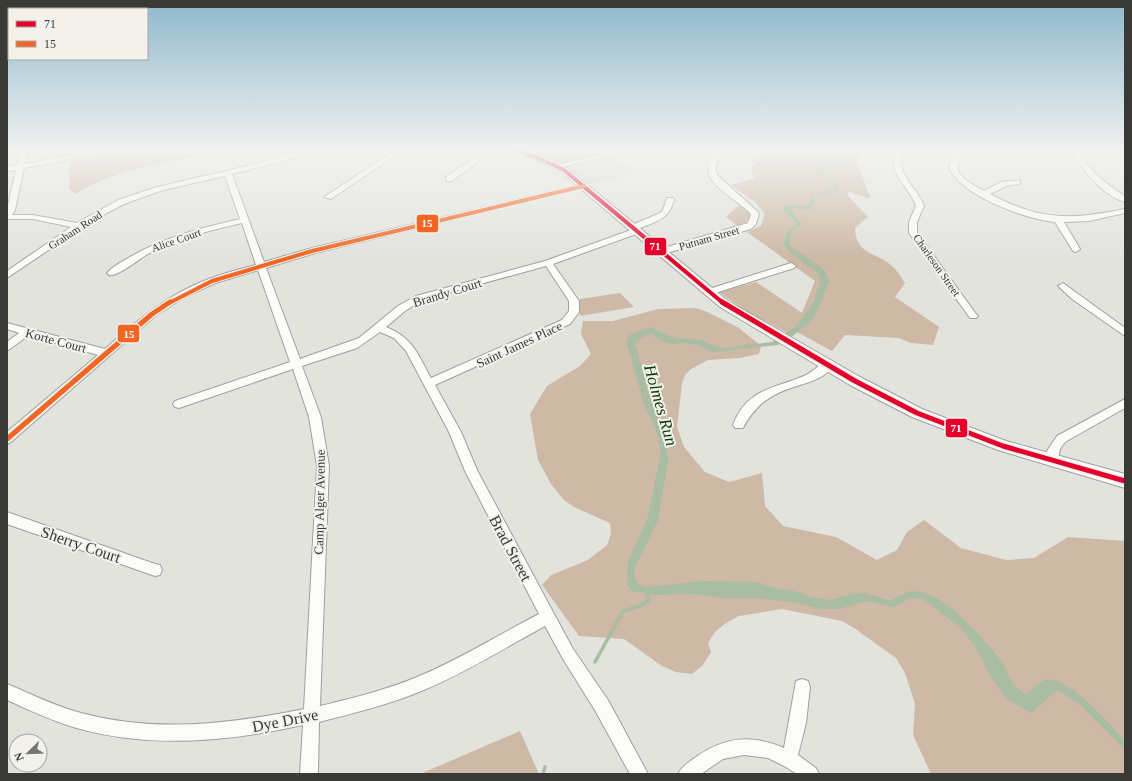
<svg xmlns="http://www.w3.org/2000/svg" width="1132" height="781" viewBox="0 0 1132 781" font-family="Georgia,serif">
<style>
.built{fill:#d6d6cc}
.forest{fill:#cdb9a5}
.water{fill:#a8bda2}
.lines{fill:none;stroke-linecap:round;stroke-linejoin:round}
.stream{stroke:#a8bda2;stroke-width:3.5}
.minor-casing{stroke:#9f9f9b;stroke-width:2}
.major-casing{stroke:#9f9f9b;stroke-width:2}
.minor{fill:#fbfbfa;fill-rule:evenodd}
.major{fill:#fbfbfa;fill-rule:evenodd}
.bus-1-far1-casing{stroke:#f2f1eb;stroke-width:6}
.bus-1-casing{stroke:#f2f1eb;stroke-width:8}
.bus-2-far1-casing{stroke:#f2f1eb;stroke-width:6}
.bus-2-casing{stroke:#f2f1eb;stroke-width:8}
.bus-1-far1{stroke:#e4002b;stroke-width:4}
.bus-1{stroke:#e4002b;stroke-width:5}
.bus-2-far1{stroke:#f26522;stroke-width:4}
.bus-2{stroke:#f26522;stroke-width:5}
.labels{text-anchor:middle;stroke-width:4;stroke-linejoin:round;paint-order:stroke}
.far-street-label{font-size:11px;fill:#393937;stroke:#f2f1eb}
.street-label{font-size:13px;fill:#393937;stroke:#f2f1eb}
.near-street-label{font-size:16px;fill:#393937;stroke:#f2f1eb}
.near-water-label{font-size:17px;font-style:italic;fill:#103c08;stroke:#f2f1eb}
.line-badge{stroke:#f2f1eb;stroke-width:1.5}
.badge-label{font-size:11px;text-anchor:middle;font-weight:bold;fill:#fff}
</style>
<rect width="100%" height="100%" fill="#e3e3de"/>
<path class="built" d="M613 155 636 173 589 184 565 166Z"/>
<path class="forest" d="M130 149H233C184 161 118 166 76 194L69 189 70 161Z
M526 149H620L560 163Z
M763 149H861L857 163 871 199 847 191 849 197 868 217 855 228C856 255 876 252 891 265 897 270 901 277 905 283L895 297 939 327 933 345 911 343 899 338 845 335 832 351 795 331 787 333 743 309 719 292 756 282 802 313 815 281 747 232 761 226 765 214 756 203 731 185 755 178 751 172 752 166 756 165 752 161 761 155 760 150Z
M744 204 751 217 745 223 738 226 726 217 737 207Z
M620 293 634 307 580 316V299Z
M695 308 705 311 739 328 761 346 759 354 740 358 708 360 691 369 685 375 682 383 677 427 684 447 705 472 729 482 762 473 765 506 783 526 836 537 877 560 897 550 907 532 924 520 961 548 1006 560 1034 558 1068 537 1125 541V774H931L913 735 915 704 905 673 896 658 854 628 842 621 782 609 739 616 726 623 715 632 708 643 711 652 703 665 692 674 676 672 662 666 624 639 579 636 542 585 551 575 588 560 607 545 611 534 610 523 574 507 564 500 551 484 538 460 530 414 547 386 580 366 591 354 581 334 583 321H613L658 309Z
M520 731 539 774H420Z"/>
<path class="water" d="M836 149H841L845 161 844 167 829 164 821 166V171L826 177 838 184V190L814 198V203L810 210 796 208 792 209 796 218 802 225 793 230 790 241V246L822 268 826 273 829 281 821 303 810 322 794 335 778 345 713 352 696 345 684 343 673 344 661 341 652 334 646 335 635 343 647 389 667 444 668 460 658 520 634 570 635 579 640 585 648 587 701 581 755 582 775 588 794 591 811 597 829 600 854 594 864 593 891 601C900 593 911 590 922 592 946 596 988 643 1002 662 1007 669 1008 678 1013 684 1016 688 1021 691 1025 694 1031 690 1039 682 1045 680 1067 674 1111 725 1125 741V750L1078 703 1057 690 1031 713 1008 700 992 679 977 649 961 628 922 598H910L894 607 867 601 839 609H822L792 602 758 598H723L694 594 655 595 632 591 627 585 628 562 647 520 661 452 657 433 643 401 626 340 632 333 650 327 675 338 702 340 713 346 722 348 772 342 795 327 814 302 820 281 818 273 793 255 783 245 787 231 797 224 784 211 783 207 796 205 806 207 809 204 810 197 812 195 834 187V185L816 173 815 166 826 162 838 163Z"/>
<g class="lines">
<path class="stream" d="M595 662 623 611 640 606 649 600 647 594
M543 774 545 767"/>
<g class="minor-casing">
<path id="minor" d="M20 149H28L25 164 72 155 76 157 72 159 24 168 15 210 12 215H33L77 223 118 200 157 187 265 162 302 149H312L291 159 232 174 264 262 312 248 584 184 588 186 315 253 266 268 300 359 359 338 398 306 416 296 545 261 631 230 629 228 630 226 660 213 663 210 667 198H673L674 200C668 221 656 221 638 229L640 231 639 233 553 264 579 301V312L570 324 435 385 461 432 477 470 553 612 573 649 608 700 648 774H630L596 712 563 659 545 626C505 648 466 672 424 690 390 704 355 713 319 722L318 774H300L303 725C230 741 154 749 80 729 55 722 31 711 7 700V684C31 694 55 706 81 713 155 733 230 724 304 709L317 466 309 417 293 369 179 408 175 407 173 404 175 401 290 362 258 270 215 283 183 298 155 316 11 442 7 444V432L98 355 29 335 7 351V342L19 333 7 329V323L105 349C137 321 168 294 209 279 224 273 241 269 256 265L242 223C209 231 175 238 146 255 138 260 117 277 109 275L107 273C113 266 123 261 130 257 164 237 202 228 240 219L225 176 163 190 124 204 90 222 7 278V271L71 227 33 219H7V210L16 170 7 171V167L17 165ZM546 266 569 301V311L562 320 431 378C417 353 414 339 386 327L405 311 422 300ZM380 332 394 338 406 351 449 432 465 471 539 614C498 635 459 660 417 677 386 690 353 698 320 706L329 466 321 417 302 366 357 348Z
M397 149H405L331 199 324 197Z
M488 149H496L452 181H446V177Z
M626 149 636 150 557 168 553 166Z
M720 149H728C720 158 713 162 717 175L758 212 759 214 756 224 751 229 663 254H657V250L748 223 751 214C732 194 687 178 720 149Z
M897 149H905C892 172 916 185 924 206L917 222V233L976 314 978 316 976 318H970L909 233V222L916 206C909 185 884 172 897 149Z
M952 149H960L961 157 957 168 960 174 967 181 984 191 1001 182 1020 180V184L1006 186 990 194C1041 221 1070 220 1125 209V213L1089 221 1064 222 1080 249 1076 252 1073 251 1055 222C1025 219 962 196 949 168L953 157Z
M1069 149H1077C1089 170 1105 184 1125 196V202C1103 196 1081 168 1069 149Z
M791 263 796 266 794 268 712 294H706L704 292 706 290Z
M1063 283 1125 328V336L1072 299 1058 286Z
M828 361 833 365C824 381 803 383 788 389 766 397 754 408 743 428H735L733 425C747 388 774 389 804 376 813 372 819 364 828 361Z
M1125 399V408L1065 442 1060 449 1057 464 1053 466 1049 464 1047 451 1057 436Z
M7 512 155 564 160 565 162 570 160 575 155 576 7 524Z
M802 679 808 681 810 687 806 723 798 755 816 768 819 774H797L784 766 768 758 744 755 723 759 701 774H678C682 766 689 762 696 757 724 737 752 734 784 748L796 681Z"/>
</g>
<g class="major-casing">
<path id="major" d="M506 149C528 149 547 158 567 168L728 301 860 377 922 409 1006 441 1125 474V488L998 450 912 417 850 385 720 307 561 172 536 160Z"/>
</g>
<use href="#minor" class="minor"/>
<use href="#major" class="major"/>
<g class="bus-1-far1-casing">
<path id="bus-1-far1" d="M510 149 539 158 564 170 723 303"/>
</g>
<g class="bus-1-casing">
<path id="bus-1" d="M722 302 855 381 917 413 1003 446 1125 481"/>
</g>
<g class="bus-2-far1-casing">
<path id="bus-2-far1" d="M169 303 212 281 312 251 584 186"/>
</g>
<g class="bus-2-casing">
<path id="bus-2" d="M7 439 152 314 170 302"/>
</g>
<use href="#bus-1-far1" class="bus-1-far1"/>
<use href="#bus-1" class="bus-1"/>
<use href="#bus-2-far1" class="bus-2-far1"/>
<use href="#bus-2" class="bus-2"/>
</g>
<linearGradient id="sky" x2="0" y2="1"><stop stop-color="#8eb8cc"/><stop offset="0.58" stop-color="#f2f2f0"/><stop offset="1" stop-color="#f2f2f0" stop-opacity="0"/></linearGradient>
<rect width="1132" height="259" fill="url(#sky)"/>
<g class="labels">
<g class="far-street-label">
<text transform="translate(75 230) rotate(-33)" y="4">Graham Road</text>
<text transform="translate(709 238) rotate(-16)" y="4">Putnam Street</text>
<text transform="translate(176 240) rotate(-19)" y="4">Alice Court</text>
<text transform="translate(937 265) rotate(55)" y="4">Charleson Street</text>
</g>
<g class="street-label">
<text transform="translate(447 292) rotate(-17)" y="5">Brandy Court</text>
<text transform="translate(56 340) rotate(15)" y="5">Korte Court</text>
<text transform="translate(519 344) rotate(-25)" y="5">Saint James Place</text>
<text transform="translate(319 502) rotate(-89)" y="5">Camp Alger Avenue</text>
</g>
<g class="near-street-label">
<text transform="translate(81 544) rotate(19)" y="6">Sherry Court</text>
<text transform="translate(511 548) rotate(62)" y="6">Brad Street</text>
<text transform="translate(285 720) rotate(-11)" y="6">Dye Drive</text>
</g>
<g class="near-water-label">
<text transform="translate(661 405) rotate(74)" y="6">Holmes Run</text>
</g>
</g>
<g class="line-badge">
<rect x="416" y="214" width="23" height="19" rx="4" fill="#f26522"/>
<rect x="644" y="237" width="23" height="19" rx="4" fill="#e4002b"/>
<rect x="117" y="324" width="23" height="19" rx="4" fill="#f26522"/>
<rect x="945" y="418" width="23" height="20" rx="4" fill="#e4002b"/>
</g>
<g class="badge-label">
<text x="427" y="227">15</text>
<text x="655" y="250">71</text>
<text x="129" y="338">15</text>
<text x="956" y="432">71</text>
</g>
<rect width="1132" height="781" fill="none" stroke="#393937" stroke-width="16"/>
<rect x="8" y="8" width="140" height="52" fill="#f2f1eb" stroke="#a8a7a3"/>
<rect x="16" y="21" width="20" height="6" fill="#e4002b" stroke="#a8a7a3"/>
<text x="44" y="28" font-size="12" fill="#393937">71</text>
<rect x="16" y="41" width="20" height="6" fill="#f26522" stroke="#a8a7a3"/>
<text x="44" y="48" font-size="12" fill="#393937">15</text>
<g transform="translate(28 753) rotate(247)"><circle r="19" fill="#f2f1eb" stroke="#a8a7a3"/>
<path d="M0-3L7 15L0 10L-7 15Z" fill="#747471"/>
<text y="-6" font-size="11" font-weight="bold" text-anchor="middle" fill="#393937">N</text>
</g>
</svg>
